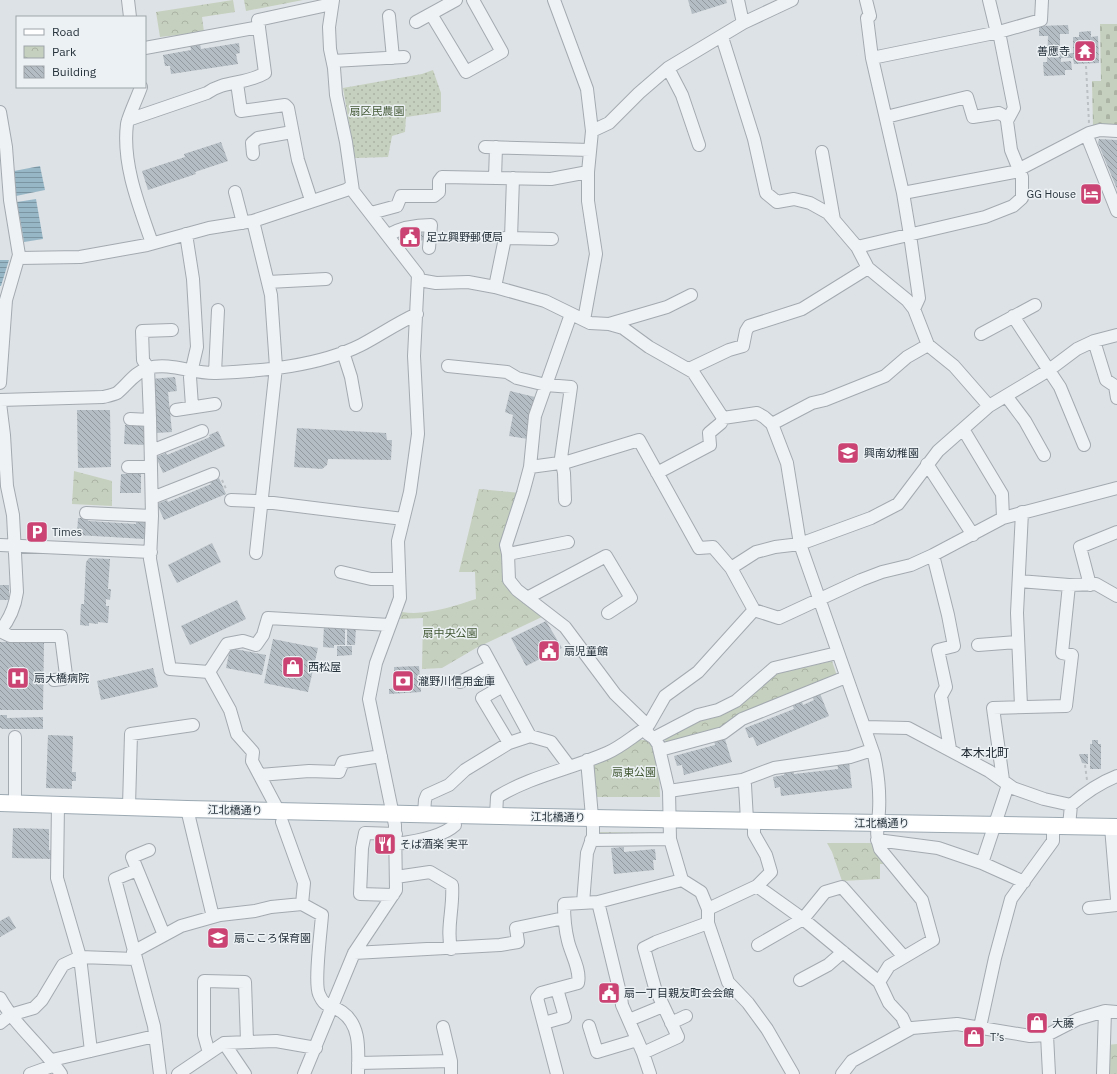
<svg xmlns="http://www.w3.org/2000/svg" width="1117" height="1074" viewBox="0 0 1117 1074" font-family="'IBM Plex Sans','Noto Sans JP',sans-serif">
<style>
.forest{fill:url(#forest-firs)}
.cemetery{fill:url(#cemetery-stones)}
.park{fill:url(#park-crowns)}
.garden{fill:url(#garden-dots)}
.water{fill:url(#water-rules)}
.building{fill:url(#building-back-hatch)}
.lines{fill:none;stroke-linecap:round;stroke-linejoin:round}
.minor-casing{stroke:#a3aab0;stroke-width:14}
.major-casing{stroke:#9ca9b2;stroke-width:18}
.path{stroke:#bbc0c5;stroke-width:2;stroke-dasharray:3 3;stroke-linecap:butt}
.minor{stroke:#eff2f5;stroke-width:12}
.major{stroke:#fff;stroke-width:16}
.labels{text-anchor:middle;stroke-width:3;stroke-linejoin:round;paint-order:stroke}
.poi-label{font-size:11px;fill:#27333c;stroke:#ecf1f4;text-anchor:start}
.park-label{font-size:11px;fill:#425834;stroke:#ecf1f4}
.street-label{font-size:11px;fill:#27333c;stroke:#ecf1f4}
.neighbourhood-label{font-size:12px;fill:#19242d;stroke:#ecf1f4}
</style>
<defs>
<pattern id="forest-firs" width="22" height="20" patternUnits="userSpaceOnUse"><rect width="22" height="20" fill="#c6d0be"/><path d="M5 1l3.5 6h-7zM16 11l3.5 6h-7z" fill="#aab3a4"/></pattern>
<pattern id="cemetery-stones" width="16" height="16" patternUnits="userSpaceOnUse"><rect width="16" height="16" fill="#c6d0be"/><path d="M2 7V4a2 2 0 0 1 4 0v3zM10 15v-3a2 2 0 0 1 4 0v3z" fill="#aab3a4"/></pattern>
<pattern id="park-crowns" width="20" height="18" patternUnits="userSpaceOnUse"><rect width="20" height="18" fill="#c6d0be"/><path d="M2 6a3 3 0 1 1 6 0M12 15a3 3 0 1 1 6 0" fill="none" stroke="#aab3a4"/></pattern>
<pattern id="garden-dots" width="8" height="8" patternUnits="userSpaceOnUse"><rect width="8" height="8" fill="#c6d0be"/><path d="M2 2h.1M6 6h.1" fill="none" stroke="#aab3a4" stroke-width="1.8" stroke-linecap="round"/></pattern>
<pattern id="water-rules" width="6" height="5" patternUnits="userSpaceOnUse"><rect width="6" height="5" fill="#98b7c6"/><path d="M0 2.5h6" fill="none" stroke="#7c95a2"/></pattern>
<pattern id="building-back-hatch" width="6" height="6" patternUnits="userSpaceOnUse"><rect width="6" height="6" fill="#b4bdc3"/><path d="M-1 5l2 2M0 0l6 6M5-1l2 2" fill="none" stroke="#929aa0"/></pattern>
</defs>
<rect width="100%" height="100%" fill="#dde2e6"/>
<path class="forest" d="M597 832 660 833 658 835 599 836Z"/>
<path class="cemetery" d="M1100 24H1117V128L1093 127 1092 81H1101Z"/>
<path class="park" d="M233 0 235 12 202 17 204 32 160 37 156 12Z
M244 0H303L246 11Z
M74 471 112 481V506L72 504Z
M479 489 520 493 505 581 544 616 476 648 442 668 422 669 423 618 400 619 402 612C426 616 454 606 476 599L475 572H459Z
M832 661 837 676 720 729 666 744 665 738 699 721 724 713 776 674Z
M637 740H645L653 745 659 771 660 797H595L593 764 610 758Z
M827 843H873L887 864H880V879L842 881 832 852Z
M1117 1044V1074H1106L1107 1045Z"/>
<path class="garden" d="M433 70 441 93V112L406 117 405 132 392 136 388 157 355 158 343 88 422 74Z"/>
<path class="water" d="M40 166 45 190 16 196 14 171Z
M36 199 43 239 24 242 17 202Z
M0 260H9L1 286H0Z"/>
<path class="building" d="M688 0H726L727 3 692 14Z
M1068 25 1069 34H1060V53H1073V37H1079V32L1091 31V37L1098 36 1099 63 1074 64 1073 58H1061V62L1071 61 1072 70H1065V75L1044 76 1043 62H1047L1048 36H1039V26Z
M239 43 240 53 236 54 238 64 171 74 170 66H165L163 55 191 50 190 45 200 44 201 49Z
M1099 139 1117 140V189L1098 143Z
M221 142 228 161 195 172 196 174 148 190 142 171 185 157 184 154Z
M422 230 424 240 403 244 401 233Z
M175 377 177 391 168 392 172 432 156 433 151 379Z
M510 391 535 397 528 439 509 436 513 415 505 412Z
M77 410H110L111 467 78 468Z
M125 425 145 426 144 445 124 444Z
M297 428 386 433 387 440H392L391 460 328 459 327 465 322 469 294 467Z
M218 431 225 446 163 473 156 457 166 453 167 455 210 437 209 435Z
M121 474H141V493H120Z
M219 478 226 494 164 520 157 504 167 500 168 502 211 484 210 482Z
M78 518H89L88 521 136 524V521H146L145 539 77 535Z
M212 543 221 562 177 583 168 565Z
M89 558 110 559 108 589H111L110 600 106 599V606H109L108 623 98 622V624L89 623V626L80 625 81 604H84L86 562Z
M0 585H9V600H0Z
M237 600 246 619 190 645 181 626Z
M546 621 562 648 526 666 511 638Z
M324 625H345V645H334V648L323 647Z
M347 626H356L355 645H347Z
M273 639 318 648 308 692 264 683Z
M0 642H44L43 710H0Z
M337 646H352V655L337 656Z
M230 648 266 655 262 675 226 668Z
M419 666 421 692 389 694V689L395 688 394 667Z
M153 668 158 687 101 700 97 681Z
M819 691 829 716 757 746 753 737 749 738 745 728 794 709 792 703 801 699 803 705 814 700 811 695Z
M0 715H7V718L43 717V729H3L0 728Z
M48 735 73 736 72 772H76V781H72V789L46 788Z
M724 736 732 762 684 775 682 765 677 766 674 756 715 745 714 740Z
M1092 740H1098V744H1101V769H1090V744H1092Z
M1079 754H1088V764L1082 763Z
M849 762 852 788 781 796 780 787 775 788 773 777 784 775V769L793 768 794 774 838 769 837 763Z
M13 828 49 829V850H52V859L12 858Z
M624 847V852L655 849 656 860H653L654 870 614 874 611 848Z
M9 916 16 928 0 937V921Z"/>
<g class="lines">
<g class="minor-casing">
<path id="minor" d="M128 0 130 17
M554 0 587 89 592 131 588 172V201L596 254 584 320
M738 0 743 23
M866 0 870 16 867 18 872 58 903 193 910 235 919 298 914 309
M989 0 997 33
M431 14 466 72 502 52 473 0
M389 16 393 58
M416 22 456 0
M722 37 754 139 766 193 777 202 794 199 810 203 828 213 857 247 868 268 907 300 914 309 928 345 954 366 989 406
M145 48 259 27
M872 58 999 32 1041 20 1042 0
M333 61 404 57
M668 68 682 95 699 145
M237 83 241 111 285 105 288 108 298 160 311 200
M141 87C138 96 128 117 127 124 122 164 139 206 152 243
M0 112 6 147 10 200 19 255 6 300 0 383
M886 117 967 97 973 117 999 113 1008 118
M128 120 207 93C225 80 245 85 265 73L258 20 332 4
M592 131 609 123 639 93 668 68 743 23 792 0
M1087 136 1117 211
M485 147 590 150
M822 152 834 220
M253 154 252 143 258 138 292 132
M495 178 496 147
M235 192 243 223
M903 193 1014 172 1089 133 1100 130 1117 131
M371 213 397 206 401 196H434L439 192V181L442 177 551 179 588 172
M253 221 271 295 276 367 256 553
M186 234 193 279 197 347 190 377 192 406
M388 235C402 227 415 225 431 225L429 248
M511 238 513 178
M857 247 985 217 1013 206 1022 198V177L1011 150 1007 121 1014 108 999 32
M19 258 80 257 147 245 209 228 253 221 346 190 352 186
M419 280 436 283 468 282 495 287 545 301 590 323 609 324 623 328 649 347 693 372 723 418 757 413 764 417 772 424 787 463 800 544 874 755C878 773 880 793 879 811 878 825 875 836 880 849L922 900 933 940 889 966 879 982
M268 282 326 279
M495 287 505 238 552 239
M571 314 535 416 530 467 523 493 506 545 508 554 509 580 517 590 565 627 615 694 644 722 648 734 654 738 658 744 669 791 670 839 682 880 701 892 708 909V923L728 982 748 1003 767 1029 793 1074
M1013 316 1060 387 1084 445
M609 324 667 307 691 295
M172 330 142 331 143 360 148 368 150 418 152 516 150 559 170 669 209 672
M981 334 1035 305
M1094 341 1106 380 1115 386 1117 398
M343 352 351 377 356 405
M448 366 507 372 517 378 546 385 571 387 561 458 564 473 565 500
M689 369 729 350 743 346 746 331 749 326 802 309 868 268
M215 373 218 310
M1007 397 1025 421 1044 455
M0 400 103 397C107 396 113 395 117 393 127 385 135 372 148 368 171 362 193 374 216 373 263 371 319 366 361 345 380 335 397 323 417 314
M0 403 4 435 7 486 13 515 17 592C15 607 10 619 0 631
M176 410 215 404
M130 419 150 420
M772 424 812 403 825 400 885 376 907 357 928 345
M963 429 1002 494 1003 518
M151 451 202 431
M927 464 973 535
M128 467H151
M530 467 567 462 639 440 699 548 713 547 731 568 754 610
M657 473 710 445 709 433 721 423 723 418
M152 498 213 474
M231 500 257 501 403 519
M86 513 152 516
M0 545 151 552
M508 554 568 542
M933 555 948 615 954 646 938 650 946 687 941 696 950 749
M731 568 756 552 775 547 800 544 871 518 898 504 938 451 989 406 1049 370 1077 349 1094 341 1117 335
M341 572 371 579H399
M1019 581 1069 585 1096 584 1117 596
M1090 585 1080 547 1117 532
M527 598 606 556 631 598 608 613
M0 631 10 636H61L66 675 63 679 54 680
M978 645 1017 642
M484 651 530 736
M209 672 227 644 243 641 256 645 263 635 268 618 390 625
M209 672 230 710 237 734 253 752 252 761 278 810
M460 682 491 666
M503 686 482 698 509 743
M1021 706 1017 613 1022 512
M865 727 908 728 989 771 1013 788 1044 799 1071 805
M654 738 698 715 718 710 736 701 774 668 837 653
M660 750 723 733 742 719 846 677
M260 775 309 771 339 772 343 762 381 756
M742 780 774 768 850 757 872 750
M1003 780 993 708 1066 706 1072 655 1062 653 1069 585
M669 791 742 780 745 785 747 820
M15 803V737
M58 804 57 878 80 957 91 1051
M129 806 131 734 193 725
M187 809 213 917
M424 813 425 800 427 795 449 785 465 770 509 743 530 736 551 742 569 766
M496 816 497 797C531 776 571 769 607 753 621 747 633 736 646 728L649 724 665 696 698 672 754 610 779 618 861 580 882 572 911 565 933 555 1003 518 1117 488
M282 822 304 883 302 904
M1069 826 1071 805C1086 792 1099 783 1117 776
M1111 827 1117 899
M591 840 670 839
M877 840 938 848 982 863 1024 882
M396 844C412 842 442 837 455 825
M149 850 132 857 164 935
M982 863 1008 785
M137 870 115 879 154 1026 160 1074
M396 877 430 872 452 885C454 907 446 928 451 949
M757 886 803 919 879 982 889 1003 902 1017 908 1030
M393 895 360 894 362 848 365 833 396 834
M598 902 621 997 622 1005 643 1053 650 1074
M583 903 587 853 593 836V828L587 760
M1089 908 1117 905
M708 909 757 886 771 872 766 855 754 834V820
M758 945 803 919 825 892 842 887 904 957
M133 952 181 926 220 915 255 911 271 907 302 904 322 915C321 930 314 983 319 994 325 1009 332 1005 342 1012 362 1026 358 1053 358 1074
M354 953 500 945 518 942 516 928 564 918
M800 980 828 965 843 952
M0 998C16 1027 43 1047 61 1074
M629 1020 663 1006
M0 1023 10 1015 34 1008 42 1000 63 965 80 957 135 959
M544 1023 565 1017 557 989
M671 1023 686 1016
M589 1026 597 1052 637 1040
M443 1027 451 1061V1074
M980 1027 995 958 1011 899 1053 841V826
M1047 1035 1049 1074
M224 1043 245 1074
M209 1053 204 1035V981L245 982 247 1041
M643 1053 678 1037 655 988 644 948 656 942 708 923
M52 1060 155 1036
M358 1063 451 1061
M30 1074 55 1065
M178 1074 224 1043 276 1041 316 1048
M304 1074 354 953 396 890 395 825 369 699 376 663 400 598 398 541 410 492 418 434 414 356 418 275 353 191 346 142 336 95 334 68 330 49 329 27 333 0
M557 1074 537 998 541 993 578 983C581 970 571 954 568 941 565 929 564 917 564 904L598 902 682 880
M842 1074 852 1061 912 1028 957 1024 1030 1036 1047 1035 1078 1019 1105 1011 1117 1012
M1103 1074 1105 1011"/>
</g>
<g class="major-casing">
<path id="major" d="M0 803 187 809 592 818 1117 827"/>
</g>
<path class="path" d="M1086 66 1089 123
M222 480 227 491
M1085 765 1087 780"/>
<use href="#minor" class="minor"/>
<use href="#major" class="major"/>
</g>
<defs>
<g id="temple-square" transform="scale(1.15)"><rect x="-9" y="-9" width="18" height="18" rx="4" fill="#ca4372" stroke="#ecf1f4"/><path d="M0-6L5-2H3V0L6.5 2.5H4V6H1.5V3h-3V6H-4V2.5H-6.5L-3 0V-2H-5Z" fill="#fff"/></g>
<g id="hotel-square" transform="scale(1.15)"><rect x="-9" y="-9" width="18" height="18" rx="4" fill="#ca4372" stroke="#ecf1f4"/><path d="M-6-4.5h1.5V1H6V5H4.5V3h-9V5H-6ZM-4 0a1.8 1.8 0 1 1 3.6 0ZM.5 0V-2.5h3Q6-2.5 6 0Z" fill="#fff"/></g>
<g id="civic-square" transform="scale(1.15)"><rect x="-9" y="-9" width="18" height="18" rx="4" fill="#ca4372" stroke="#ecf1f4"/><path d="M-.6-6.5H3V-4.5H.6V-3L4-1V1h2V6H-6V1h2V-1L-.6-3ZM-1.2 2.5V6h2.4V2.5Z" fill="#fff"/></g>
<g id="school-square" transform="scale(1.15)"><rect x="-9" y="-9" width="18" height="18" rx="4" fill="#ca4372" stroke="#ecf1f4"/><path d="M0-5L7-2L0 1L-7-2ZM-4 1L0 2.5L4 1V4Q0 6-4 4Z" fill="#fff"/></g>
<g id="parking-square" transform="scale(1.15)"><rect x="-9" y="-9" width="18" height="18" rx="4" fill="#ca4372" stroke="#ecf1f4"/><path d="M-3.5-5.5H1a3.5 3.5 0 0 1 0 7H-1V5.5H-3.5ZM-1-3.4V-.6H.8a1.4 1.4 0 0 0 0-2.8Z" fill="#fff"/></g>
<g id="shop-square" transform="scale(1.15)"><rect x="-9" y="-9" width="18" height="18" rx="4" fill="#ca4372" stroke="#ecf1f4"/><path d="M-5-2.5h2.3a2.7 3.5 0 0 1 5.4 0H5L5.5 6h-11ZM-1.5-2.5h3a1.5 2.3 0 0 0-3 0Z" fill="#fff"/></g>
<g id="hospital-square" transform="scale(1.15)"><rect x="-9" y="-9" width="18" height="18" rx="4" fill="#ca4372" stroke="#ecf1f4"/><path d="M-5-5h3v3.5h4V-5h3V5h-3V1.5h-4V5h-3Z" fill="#fff"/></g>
<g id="bank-square" transform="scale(1.15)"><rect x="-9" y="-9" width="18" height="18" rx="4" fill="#ca4372" stroke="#ecf1f4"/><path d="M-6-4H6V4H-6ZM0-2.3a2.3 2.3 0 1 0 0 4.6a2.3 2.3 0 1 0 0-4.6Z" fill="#fff"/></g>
<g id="restaurant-square" transform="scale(1.15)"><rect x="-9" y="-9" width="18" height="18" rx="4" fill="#ca4372" stroke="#ecf1f4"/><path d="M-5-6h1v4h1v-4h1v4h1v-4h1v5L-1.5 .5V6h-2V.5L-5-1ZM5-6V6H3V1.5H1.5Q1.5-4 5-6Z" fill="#fff"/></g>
</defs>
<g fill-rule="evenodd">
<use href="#temple-square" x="1085" y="51"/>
<use href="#hotel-square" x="1091" y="194"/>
<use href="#civic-square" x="410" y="237"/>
<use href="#school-square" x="848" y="453"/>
<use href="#parking-square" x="37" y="532"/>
<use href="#civic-square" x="549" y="651"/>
<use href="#shop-square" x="293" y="667"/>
<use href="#hospital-square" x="18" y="678"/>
<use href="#bank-square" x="403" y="681"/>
<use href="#restaurant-square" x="385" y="844"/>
<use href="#school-square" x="218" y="938"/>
<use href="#civic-square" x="609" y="993"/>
<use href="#shop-square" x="1037" y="1023"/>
<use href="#shop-square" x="974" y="1037"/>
</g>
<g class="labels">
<g class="poi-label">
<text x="1070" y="55" text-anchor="end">善應寺</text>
<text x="1076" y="198" text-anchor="end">GG House</text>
<text x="426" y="241">足立興野郵便局</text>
<text x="864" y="457">興南幼稚園</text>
<text x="52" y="536">Times</text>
<text x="564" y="655">扇児童館</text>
<text x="308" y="671">西松屋</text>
<text x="34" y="682">扇大橋病院</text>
<text x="418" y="685">瀧野川信用金庫</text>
<text x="400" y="848">そば酒楽 実平</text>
<text x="234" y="942">扇こころ保育園</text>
<text x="624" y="997">扇一丁目親友町会会館</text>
<text x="1052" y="1027">大藤</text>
<text x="990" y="1041">T’s</text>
</g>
<g class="park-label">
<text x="377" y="115">扇区民農園</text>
<text x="450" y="637">扇中央公園</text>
<text x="634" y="776">扇東公園</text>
</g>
<g class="street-label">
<text transform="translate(235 810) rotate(1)" y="4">江北橋通り</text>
<text transform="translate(558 817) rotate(1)" y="4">江北橋通り</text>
<text x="882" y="827">江北橋通り</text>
</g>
<g class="neighbourhood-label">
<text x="985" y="757">本木北町</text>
</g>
</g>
<rect x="16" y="16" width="130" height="72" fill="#ecf1f4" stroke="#9da5aa"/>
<rect x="24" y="29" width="20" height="6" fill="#ffffff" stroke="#9da5aa"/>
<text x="52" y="36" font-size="12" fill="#27333c">Road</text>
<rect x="24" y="46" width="20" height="12" fill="url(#park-crowns)" stroke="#9da5aa"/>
<text x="52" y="56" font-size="12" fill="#27333c">Park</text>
<rect x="24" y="66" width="20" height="12" fill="url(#building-back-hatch)" stroke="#9da5aa"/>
<text x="52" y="76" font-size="12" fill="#27333c">Building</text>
</svg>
